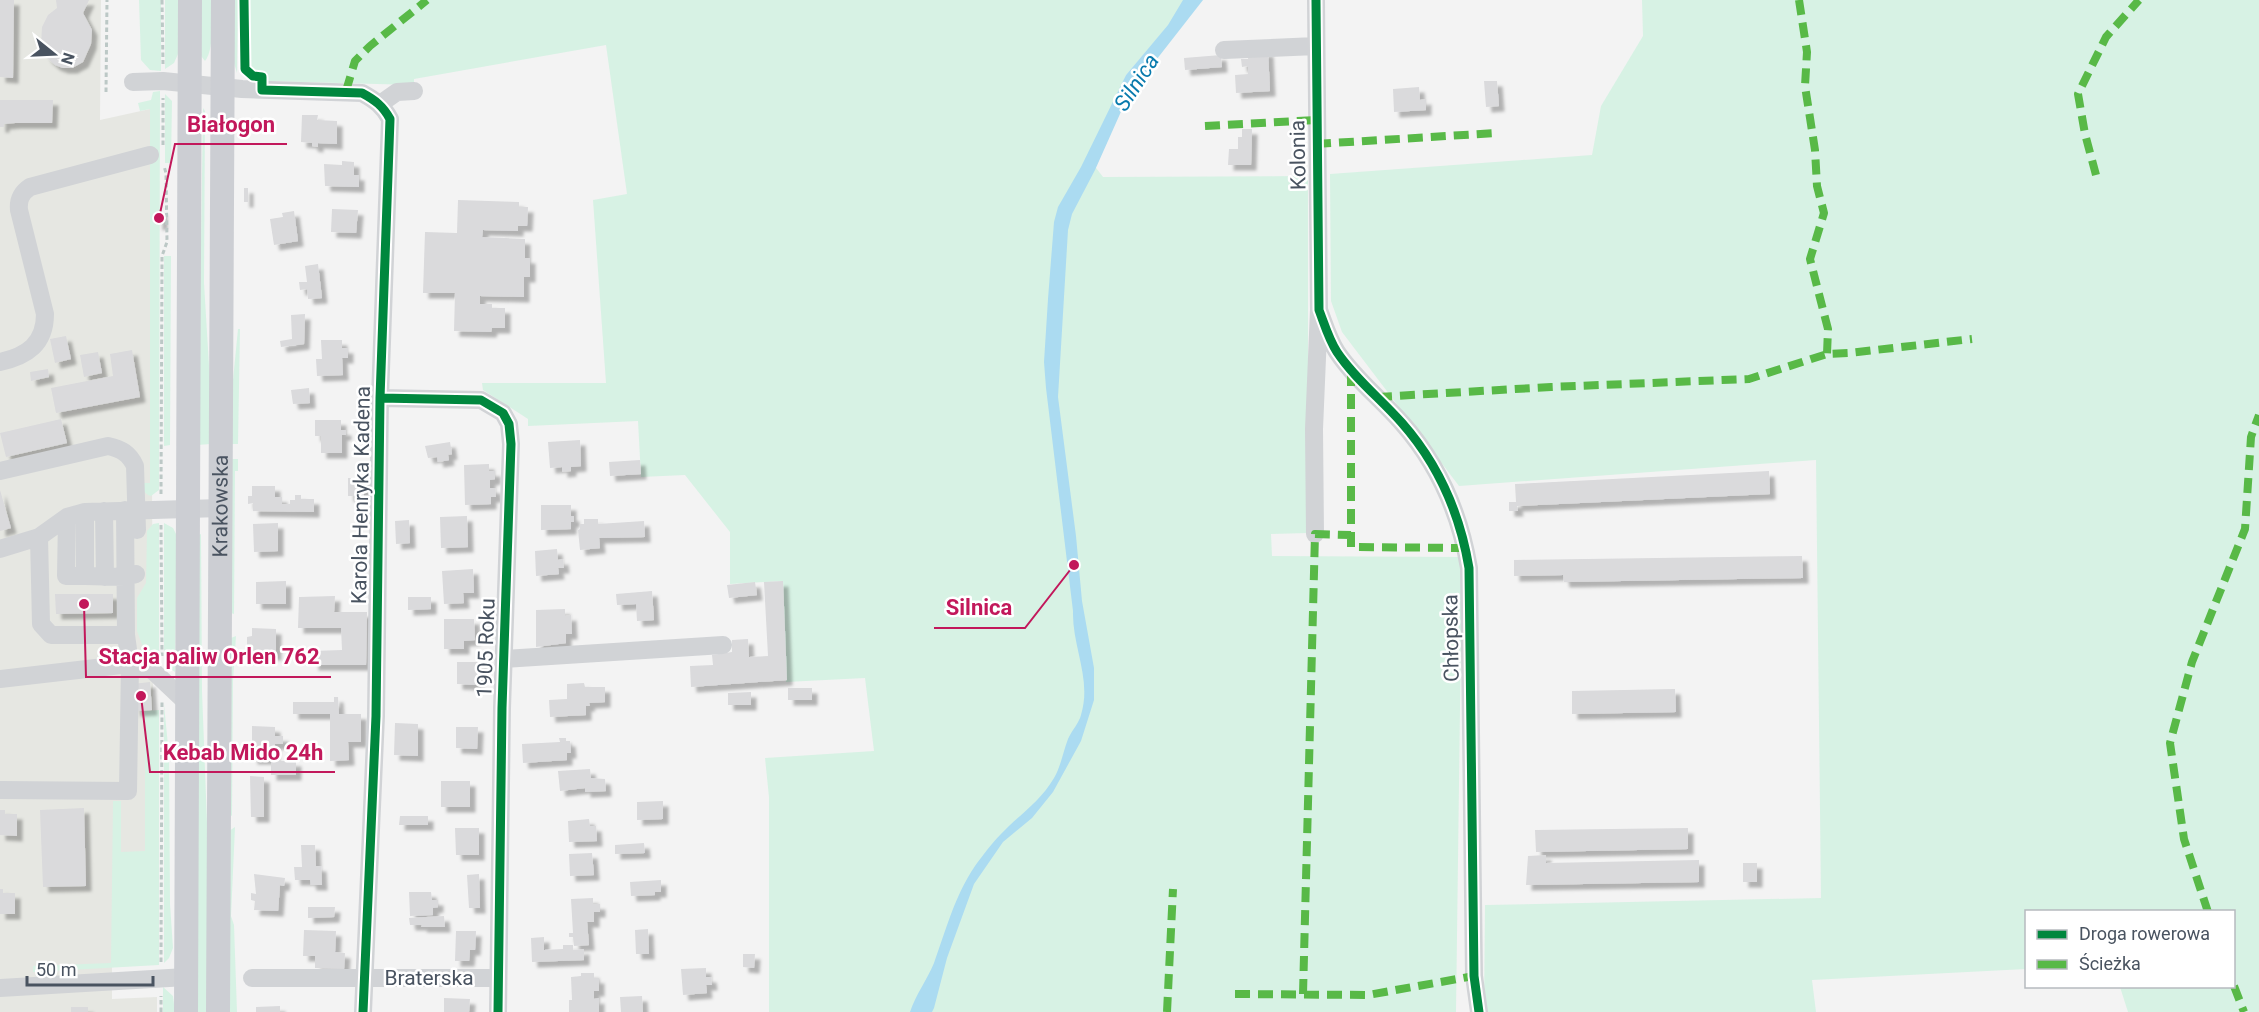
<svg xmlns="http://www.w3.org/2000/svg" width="2259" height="1012" viewBox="0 0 2259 1012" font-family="Roboto,sans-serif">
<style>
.commercial{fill:#e6e7e2}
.green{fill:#d7f2e4}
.water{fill:#abdbf1}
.building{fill:#dadadc;filter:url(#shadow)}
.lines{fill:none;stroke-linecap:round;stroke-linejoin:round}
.path{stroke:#bcc8c6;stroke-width:3;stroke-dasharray:4.5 3;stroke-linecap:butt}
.minor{stroke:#d1d3d6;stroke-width:18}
.major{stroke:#ccced3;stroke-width:24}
.quiet{stroke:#58b947;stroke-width:8;stroke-dasharray:15 8;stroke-linecap:butt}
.cycleway-casing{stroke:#fff;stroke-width:13}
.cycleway{stroke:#00873e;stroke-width:9}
.labels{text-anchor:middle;stroke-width:5;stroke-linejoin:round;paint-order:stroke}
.street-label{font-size:21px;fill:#495360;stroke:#fff}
.water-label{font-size:22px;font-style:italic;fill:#087aad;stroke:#fff}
.leader{fill:none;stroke:#c2185b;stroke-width:2}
.callout-dot{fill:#c2185b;stroke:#fff;stroke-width:2}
.callout-label{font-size:22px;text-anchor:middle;font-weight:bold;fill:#c2185b;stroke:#fff;stroke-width:5;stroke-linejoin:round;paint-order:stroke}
</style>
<defs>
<filter id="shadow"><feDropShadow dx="5.5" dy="5.5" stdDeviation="1.5" flood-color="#0004"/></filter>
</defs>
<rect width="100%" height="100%" fill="#f3f3f3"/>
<path class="commercial" d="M0 0H101L100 120 150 109 154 858 112 964V999L157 997V1012H0Z"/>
<path class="green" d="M139 0H161V71L150 70 141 60Z
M165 0H178V54L174 63 165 69Z
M200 0H211C211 16 215 49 205 61L201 56Z
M234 0H238L237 73 234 63Z
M246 0H1190L1126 75 1090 160 1103 177 1308 176V533L1271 534 1272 556 1462 557 1456 1012H769V797L765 758 874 751 865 678 786 682 783 581 730 584V532L685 475 641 477 638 421 528 426V419L483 390 482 383H606L593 200 627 194 606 45 414 79V85L265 81 264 75 252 73 247 66Z
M1642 0H2259V1012H2128L2120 987 2234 986V912H2026V969L1812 980 1816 1012H1484L1485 905 1821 898 1816 460 1459 486 1342 332 1331 301 1330 174 1592 155 1601 106 1643 36Z
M160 91 159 490 151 496C144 494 143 490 142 483H150V109L140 111 138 103 151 100 153 92Z
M165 94 172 101 171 163H165Z
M203 108 205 111 204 283 210 382V444L198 445Z
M164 256H171L170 445 164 446Z
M238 329H240L238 444H231L232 390Z
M231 459H238V471H235L234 614 231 613Z
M159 523V661L143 647 137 631V598L146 583 147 531 153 524Z
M164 523 173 528 177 536 175 672 164 664Z
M201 534 202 691 208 849V1012H196L199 535Z
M236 636 233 681 232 816 229 814 231 638Z
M164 704 169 756 170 904 173 948 169 958 164 963Z
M159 710V965L33 972V966L111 963 113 801H121V852L145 851V711Z
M235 827 231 916 234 925 237 1012H228L229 831Z
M163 987 173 996 175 1012H163Z"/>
<path class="water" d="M1183 0H1203L1128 96 1095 170 1072 214 1068 230 1058 397 1076 536 1082 601 1094 668V700L1081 741 1053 792 1032 818 1003 842 974 884 947 958 934 1008 932 1012H910C916 994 927 980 934 963 946 930 955 895 975 866 983 855 992 843 1001 834 1020 814 1040 802 1054 778 1061 766 1063 752 1068 739 1072 730 1079 723 1081 715 1092 679 1072 647 1073 611L1046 388 1044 362 1048 299 1054 222 1058 207 1081 167 1126 75 1168 25Z"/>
<path class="building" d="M0 0H14L13 78 0 77Z
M56 0H89L83 13 92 30 91 44 83 62 72 68H63L55 65 47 58 41 46 42 27 48 15 57 8Z
M1268 51 1270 91 1236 93 1235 75 1248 74V66L1242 67 1241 59H1248L1247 52Z
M1221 55 1222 67 1185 70 1184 58Z
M1484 81H1497L1499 106 1486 107Z
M1419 87 1420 100 1426 99V110L1394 112 1393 89Z
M0 100H53L52 123H15L4 124V127H0Z
M302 115H318L317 120 337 121V144L318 143V147L312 146V143L301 142Z
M1242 129H1252L1251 165H1228L1229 149H1238V137H1242Z
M342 161 354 162V175H359V187L325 186 324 164 342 165Z
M244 188H248V202H244Z
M458 200 519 202V207H528L527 226H518V231L483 230 482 237 525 239V258H530V277H524V297L480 296V304H492V308H505V328H492L491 332 454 331 455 293H423L425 232 457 233Z
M332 209 358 210 356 233 331 232Z
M162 210V224L157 225V211Z
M294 211 298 241 274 245 270 219 283 217 282 213Z
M318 264 322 298 308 299 307 289 300 290 299 282H307L305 266Z
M305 314 304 344 281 347 280 341 292 339 291 315Z
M66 336 71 359 55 363 50 339Z
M321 340H342V348H348V358H342L343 375 317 376 316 359H322Z
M132 350 140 397 56 413 51 388 113 376 110 354Z
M98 352 102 373 84 377 80 355Z
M48 369 49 377 31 381 30 372Z
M309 388 310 403 293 404 291 390Z
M61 419 67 443 6 457 0 433Z
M315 420H341V430H346V435H342V453H321V436H315Z
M580 440 581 466 571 467V471L562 472V467L550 468 548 442Z
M450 442 452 454 448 455 449 460 438 462 437 457 428 458 425 446Z
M640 460 641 474 610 476 609 462Z
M489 464V471H495V479L490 480V488H495L496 497H491V504L465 505 464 465Z
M1769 471 1770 494 1517 506 1518 511H1509V502H1516L1515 484Z
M348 478H364V496H348Z
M252 486H275V497H282V504H290V500H295V495H301V499H314V512L253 511V503L248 504V496H252Z
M0 490 11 528 0 531Z
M541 505H571V516H574V522H571V529L541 530Z
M467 516 468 547 441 548 440 517Z
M584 519H598V524L644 521 645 537 599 538 600 548 580 550 578 530 580 529V524H584Z
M409 520 410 543 396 544 395 521Z
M278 523V551L254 552 253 524Z
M557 549 558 560 563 559 564 568H558L559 574 536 576 535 551Z
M1802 556 1803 578 1564 582 1563 575 1514 576V560Z
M473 569 474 593H463L464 603 444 604 442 571Z
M286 581V604H256V582Z
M783 581 787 680 691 687 690 666 713 665 712 655 732 652V640L748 639 749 657 768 656 764 582Z
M755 582 757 595 729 598 727 585Z
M652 591 654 620 637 621 636 604 617 605 616 594Z
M55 594H113V613L56 614Z
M335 596 334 612H367L366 665H313V651L342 650 341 628H298L299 597Z
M408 597H431V609L408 610Z
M565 609V616L571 615 572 634H566V643L536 647V610Z
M444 619H474L475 640 464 641V649H444Z
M252 628 276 629V655L252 654V645H247V637L252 636Z
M457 662H482V673H479L478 685 457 684Z
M150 682 152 710 135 711 133 684Z
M584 683 585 687H605V702L589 703 590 706H586V715L550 717 549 700 567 699V684Z
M788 688H812V700H788Z
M1675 689 1676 712 1572 714V691Z
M751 692V705H728V693Z
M334 697H338L339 714H361V742H348L349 760 330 761V714H293V702H334Z
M395 723 418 724V756L394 755Z
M252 726 275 727V736H283V744H275L274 759H252Z
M456 727H478L477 749 456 748Z
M559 738H566V741H570L571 753H567V760L523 763 522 744 560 742Z
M271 761H296V775H271Z
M590 769 591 778 605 779 606 791 585 792V788L560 791 558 771Z
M250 776 264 777V817H251Z
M441 781H470V807H441Z
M663 801V819L637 820V802Z
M84 808 86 886 43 887 40 810Z
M0 810H5V814H17V836L0 835Z
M400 816H428V825H399Z
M589 819 590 826H596L597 841 569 842 568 821Z
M455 828H479V855H456Z
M1688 828V849L1536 852 1535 830Z
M644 843 645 853 615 854V845Z
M301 845H315L316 866H321L322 885H311L310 880H295L294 867H302Z
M592 853 594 875 570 876 569 854Z
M1546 855V863L1699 860V882L1526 885 1528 856Z
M1743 863H1757V882H1743Z
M254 874 285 878 284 886 280 885 278 911 254 910 255 901 251 900V893L256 894Z
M479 874 480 908H469L467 875Z
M661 880V892H655V895L631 896 630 882Z
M0 889H3V893H15V914H0Z
M409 892H431L432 900H438V907L433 908V915L410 916Z
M593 898V904H600V912H594V922H587L589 945 574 946 573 937H569V933H573L571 899Z
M308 907H335L334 917 308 918Z
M444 916 445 927H421L422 925H410L409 918Z
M648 929 649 954H636L635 930Z
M304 930 336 931 335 952 345 953 344 969 315 968V956H303Z
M456 931H476L475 950H470L469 961H455Z
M544 937V950L563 949V945H573V950L584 949V960L532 962 531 938Z
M743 954H755L754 968 743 967Z
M706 968V977H711L712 985H706L707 993 683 995 681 969Z
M581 973H594V978H599V991H594V999L599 998V1012H569V1000H572L571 977 581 976Z
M642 996 643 1012H621L620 997Z
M444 998 470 999 469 1012H444Z
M280 1006V1012H256V1007Z
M71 1007H88V1012H71Z"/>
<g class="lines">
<path class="path" d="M162 0 163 64
M106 92 107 0
M163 145V98
M161 494 162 256 167 242 166 173 164 166
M161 525 162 656
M161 962 162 702
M161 1012V996"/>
<path class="minor" d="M1224 50 1316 46
M133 82 163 81 242 89 362 93C375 100 383 106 390 119L380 398 376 716 363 1012
M380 104 397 92 414 91
M1319 310C1324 323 1329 340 1337 352 1355 379 1381 399 1402 423 1439 465 1460 514 1469 568L1474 976 1479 1012
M0 362C27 356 45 344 45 314L19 210C18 200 21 193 30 187L150 155
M380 398 481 400 503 413 509 424 511 444 502 708 498 1012
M0 471 108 446C121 449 129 453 135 466L137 530
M104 511 105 577
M85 512V576L125 577 136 574
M67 517 66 576H85
M1315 534 1314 429 1319 310 1316 0
M0 549 39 537
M126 635H51L41 624 39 537 67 517 85 512 221 508
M503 659 723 645
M0 679 130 664 152 670 187 703
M0 790 128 791 130 664 126 635 125 510
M252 978H498
M0 988 186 977"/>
<g class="major">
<path d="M186 1012 190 0"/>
<path id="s1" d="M218 1012 223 0"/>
</g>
<path class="quiet" d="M1799 0 1807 52 1805 86 1815 150 1817 186 1824 213 1810 259 1828 329 1827 354
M346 91 355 61 370 46 427 0
M1205 126 1316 120
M1316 144 1496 133
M2096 175 2085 134 2078 94 2106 37 2139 0
M1351 371V547L1465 548
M1377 397 1551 387 1749 379 1827 354 1849 353 1972 339
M2208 912 2184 839 2170 743 2192 662 2245 529 2251 437 2259 415
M2234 986 2244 1012
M1235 994 1368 995 1474 976
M1303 994 1315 534 1351 535
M1167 1012 1173 889"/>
<g class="cycleway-casing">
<path id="cycleway" d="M244 0 245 69 253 76 262 77V90L362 93C375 100 383 106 390 119L380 398 376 716 363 1012
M1316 0 1319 310C1324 323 1329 340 1337 352 1355 379 1381 399 1402 423 1439 465 1460 514 1469 568L1474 976 1479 1012
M380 398 481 400 503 413 509 424 511 444 502 708 498 1012"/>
</g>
<use href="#cycleway" class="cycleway"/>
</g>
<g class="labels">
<g class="street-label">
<text transform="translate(1298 155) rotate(-91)" y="7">Kolonia</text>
<text transform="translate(361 495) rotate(-89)" y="7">Karola Henryka Kadena</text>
<text dy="7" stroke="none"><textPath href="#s1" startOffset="506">Krakowska</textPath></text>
<text transform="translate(1451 638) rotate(-91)" y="7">Chłopska</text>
<text transform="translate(486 648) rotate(-88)" y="7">1905 Roku</text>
<text x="429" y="985">Braterska</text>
</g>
<g class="water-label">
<text transform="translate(1136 82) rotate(-57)" y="8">Silnica</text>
</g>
</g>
<path class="leader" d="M159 218L175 144H287M1074 565L1025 628H934M84 604L86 677H331M141 696L150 772H335"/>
<g class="callout-dot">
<circle cx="159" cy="218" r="6"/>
<circle cx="1074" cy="565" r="6"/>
<circle cx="84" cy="604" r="6"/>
<circle cx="141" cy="696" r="6"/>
</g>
<g class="callout-label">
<text x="231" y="132">Białogon</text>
<text x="979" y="615">Silnica</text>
<text x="209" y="664">Stacja paliw Orlen 762</text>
<text x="243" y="760">Kebab Mido 24h</text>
</g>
<rect x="2025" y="910" width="210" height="78" fill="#ffffff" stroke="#b6babf" stroke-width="1.5"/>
<rect x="2037" y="930" width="30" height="9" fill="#00873e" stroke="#b6babf" stroke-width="1.5"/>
<text x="2079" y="940" font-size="18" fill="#495360">Droga rowerowa</text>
<rect x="2037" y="960" width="30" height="9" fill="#58b947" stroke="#b6babf" stroke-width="1.5"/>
<text x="2079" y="970" font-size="18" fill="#495360">Ścieżka</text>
<g transform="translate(54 54) rotate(108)" stroke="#ffffff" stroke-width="4.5" paint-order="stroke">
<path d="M0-4.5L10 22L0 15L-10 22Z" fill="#495360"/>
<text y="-9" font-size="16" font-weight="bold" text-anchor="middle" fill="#495360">N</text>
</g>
<path d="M27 976v9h126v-9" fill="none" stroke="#495360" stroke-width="3"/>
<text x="36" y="976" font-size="18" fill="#495360" stroke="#ffffff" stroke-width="4.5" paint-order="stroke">50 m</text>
</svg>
